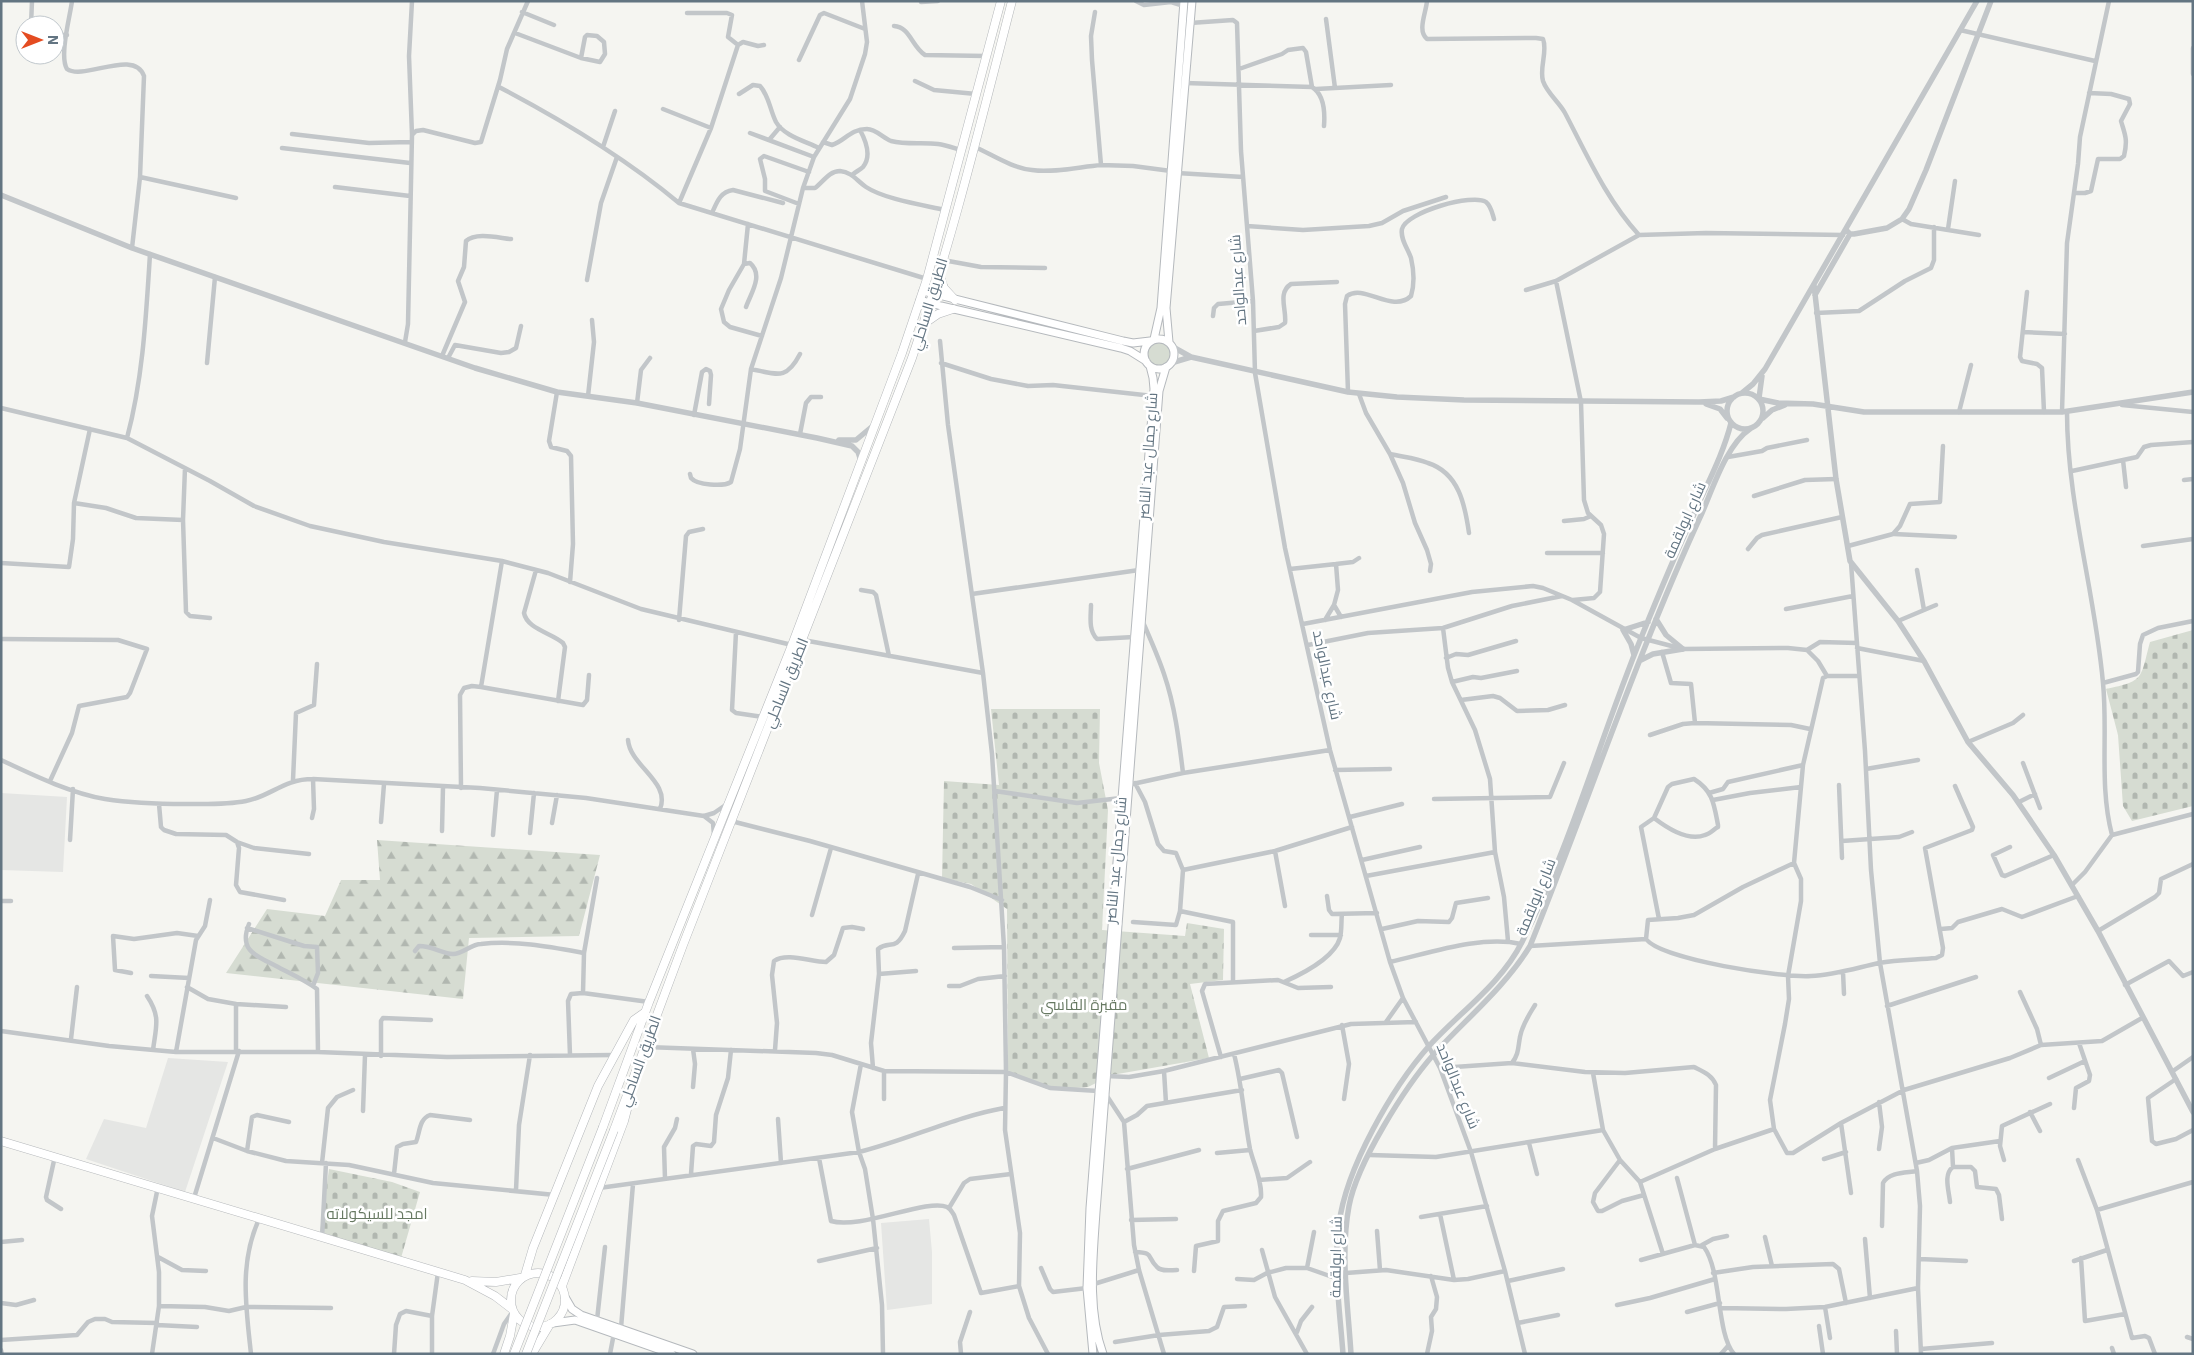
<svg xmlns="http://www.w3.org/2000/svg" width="2194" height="1355" viewBox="0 0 2194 1355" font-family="'IBM Plex Sans',Cairo,sans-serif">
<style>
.built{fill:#e5e6e4}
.grass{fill:#d6dcd2}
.forest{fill:url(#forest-firs)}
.cemetery{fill:url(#cemetery-stones)}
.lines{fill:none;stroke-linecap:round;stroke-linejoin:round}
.primary-casing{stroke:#b5b9bd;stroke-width:9}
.trunk-casing{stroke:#b5b8bb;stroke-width:9}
.minor{stroke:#c2c6c9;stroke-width:4.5}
.tertiary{stroke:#c2c6c9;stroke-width:5.5}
.primary{stroke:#fff;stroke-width:7}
.trunk{stroke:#fff;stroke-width:8}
.trunk-bridge-casing{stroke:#b5b8bb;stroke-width:9;stroke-linecap:butt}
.trunk-bridge{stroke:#fff;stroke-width:8}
.labels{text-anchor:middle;stroke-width:5;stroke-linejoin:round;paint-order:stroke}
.street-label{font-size:15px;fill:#637582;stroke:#fff}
.park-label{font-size:15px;fill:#677962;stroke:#fff}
</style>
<defs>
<pattern id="forest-firs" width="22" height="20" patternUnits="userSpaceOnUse" patternTransform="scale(1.25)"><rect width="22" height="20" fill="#d6dcd2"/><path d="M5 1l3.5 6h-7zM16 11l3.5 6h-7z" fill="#b1b7b0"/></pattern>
<pattern id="cemetery-stones" width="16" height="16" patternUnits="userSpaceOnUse" patternTransform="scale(1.25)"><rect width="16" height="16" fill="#d6dcd2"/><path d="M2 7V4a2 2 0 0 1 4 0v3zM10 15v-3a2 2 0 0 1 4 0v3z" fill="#b1b7b0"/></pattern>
</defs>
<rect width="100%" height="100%" fill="#f5f5f1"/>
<path class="built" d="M1 793 67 797 63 872 1 870Z
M168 1058 228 1062 185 1192 86 1159 104 1119 146 1128Z
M929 1219 932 1252V1304L887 1310 881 1223Z"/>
<path class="grass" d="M1146 354a13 13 0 1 1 26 0a13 13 0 1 1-26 0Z"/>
<path class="forest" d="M377 840 600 855 579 936 469 938 463 999 226 973 267 909 325 916 341 880H380Z"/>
<path class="cemetery" d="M2193 630V806L2132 821 2123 806 2118 735 2106 689C2145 681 2140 679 2150 642Z
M991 709H1100L1099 763 1108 810 1102 930 1185 936 1187 923 1224 929 1223 980 1190 984 1209 1058 1112 1075 1088 1087 1050 1090 1008 1073 1007 909 971 884 942 878 944 781 999 785Z
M329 1169 392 1182 420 1192 401 1258 320 1232Z"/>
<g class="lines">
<g class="primary-casing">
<path id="primary" d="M923 291 1123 341 1133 343 1150 341
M920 300 941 306 1121 348 1130 351 1146 361
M1144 354a15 15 0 1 1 30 0a15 15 0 1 1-30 0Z
M1154 339 1161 308 1184 1
M1169 342 1166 308 1192 1
M565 1297 572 1309 581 1315 693 1354
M553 1323 575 1320 672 1354
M1093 1354 1087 1288 1090 1208 1154 389 1153 378 1150 366
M1103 1354C1087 1310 1093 1257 1096 1212L1159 391 1166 367"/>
</g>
<g class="trunk-casing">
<path id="trunk" d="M939 274 944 288 955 300
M925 323 938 314 953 309
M603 1127 649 1002 792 645 902 353 927 279 1001 1
M614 1130 683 945 912 358C952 241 981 121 1012 1
M1 1141 465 1280 495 1296 512 1309
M511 1300a27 27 0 1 1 54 0a27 27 0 1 1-54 0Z
M525 1275 533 1248 598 1086 629 1029 634 1020 644 1013
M472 1281 496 1282 520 1278
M562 1286 624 1121 630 1098
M504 1354 510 1336 514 1314
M532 1354 550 1324"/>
</g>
<path class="minor" d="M72 1C70 17 59 56 67 69 84 81 134 48 144 76L140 177 132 248
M1136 1 1144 5 1171 2 1184 6
M1427 1C1426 13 1417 31 1427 39L1536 38 1543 39C1548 51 1539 68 1543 81 1547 93 1559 102 1565 113 1587 155 1606 199 1639 235
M921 2 938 1
M522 12 554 25
M687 13H727L732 15 728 37 738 45
M1326 19 1335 88
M1190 23 1233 20 1237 23 1241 151 1253 301 1255 373 1285 548 1330 750 1390 962 1403 998 1440 1068 1471 1152 1505 1271 1525 1354
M31 25 32 1
M894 26C910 27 912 47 925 55L986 56
M1960 30 2095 61
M515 33 581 58 600 62 605 54 604 42 597 36 587 35 585 37 581 58
M55 35H67
M2193 48V74
M799 60 820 15 824 13 865 29
M1239 69 1282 54 1288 50 1303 48 1306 52 1312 87
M915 81 934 90 976 94
M1185 83 1312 87C1325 95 1325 113 1324 126
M499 87C562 120 624 157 679 203L927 279
M1316 89 1391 85
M739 94 753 85 760 86C769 96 770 110 776 122 784 136 805 141 819 148
M663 109 711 128
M750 133 814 157
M292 134 369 143 410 142
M412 135 409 56 412 1
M769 140 780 127
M823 142 832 145C845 141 850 129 867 129 876 129 883 138 891 141 907 145 923 142 938 144 946 145 954 148 961 150
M603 147 615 111
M975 147C993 155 1012 168 1032 170 1054 173 1079 167 1101 165L1092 60 1091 36 1095 12
M282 148 410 163
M1101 165 1133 166 1171 171
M1177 173 1243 177
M852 175C855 172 860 170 863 167 872 156 866 141 860 130
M140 177 236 198
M335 187 410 196
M803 188H815C823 182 829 171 840 171 852 172 857 181 866 187 884 199 923 205 945 210
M2074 193H2085L2091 191 2098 159H2120L2124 156C2128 139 2125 135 2121 121L2130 104 2129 99 2111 94 2089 93
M679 203 711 128 738 45 743 42 758 46 764 45
M799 204 765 191V179L760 159 764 156 809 172
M712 213C717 202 720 192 733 190L783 203
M1902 219 1911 224 1979 235
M1247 226 1303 230 1369 226 1382 223 1403 211 1446 197
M1948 229 1955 181
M943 260 981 267 1045 268
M744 264 748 224
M587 280 601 203 617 157
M1556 281 1581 402 1584 500 1588 513 1601 525 1604 534 1600 592 1594 598 1573 600
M1526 290 1556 281 1639 235 1706 233 1843 235
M2027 292 2020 357 2022 361 2037 364 2042 368 2044 412
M746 307C751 293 764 275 750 263L744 264 729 290 721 309 724 322 730 327 762 336
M1816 313 1859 311 1905 281 1931 268 1934 260V227
M1213 316 1214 308 1218 304 1253 301
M1254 331 1279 327 1285 323C1287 310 1277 293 1291 284L1337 282
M2023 332 2065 334
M940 341 948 425 983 673 992 754 1004 947 1006 1072 1005 1130 1020 1233 1019 1286 1029 1318 1048 1354
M405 342 408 324 412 135 416 131 423 130 475 143 481 142 500 80 507 49 528 1
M442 356 465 302 458 281 464 267 466 241C476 232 499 238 511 239
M448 358 455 345 501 353 509 352 516 348 521 326
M207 363 215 277
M941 363 991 379 1028 386 1053 385 1153 396
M751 369C777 374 786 381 800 354
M557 392 549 441 551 447 567 451 571 456 573 544 570 582
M1348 392 1345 304 1347 296C1364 283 1392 314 1411 296 1415 283 1414 271 1411 258 1408 249 1400 239 1402 229 1406 212 1473 193 1486 202 1491 206 1492 212 1494 219
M1359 394 1366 413 1390 454C1403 457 1416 458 1428 463 1459 473 1465 505 1469 533
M588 396 594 342 592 320
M637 403 641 370 650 358
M2122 405 2193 412
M1 408 127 438 210 481 254 506 310 526 384 542 502 561 548 573 641 609 792 645
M1959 412 1971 365
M2062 412 2067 243 2078 164 2080 137 2109 1
M2067 412C2067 503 2095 592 2103 683 2108 733 2099 786 2112 835
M694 415 702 372 706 369 710 371 711 375 709 404
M800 434 806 403 811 397H821
M127 438C143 378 146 317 150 254
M1390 454 1403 483 1415 523 1427 550 1431 564 1430 571
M1728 457 1762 451 1767 448 1807 440
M2123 460 2126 487
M185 468 183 520 186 612 190 616 210 618
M2072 471 2137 457 2144 447 2151 445 2193 442
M690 474 691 478C697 485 723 487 731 482L740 449 751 369 781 278 803 188 814 157 850 99 865 54 867 42 862 1
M2184 480 2193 479
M1754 496 1805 480 1836 479
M74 503 106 508 136 518 183 520
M1564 521 1584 519 1591 516
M1894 534 1955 537
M1848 546 1893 534 1900 526 1910 504 1940 502 1943 446
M2143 546 2193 539
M1748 549 1757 538 1762 535 1842 517
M1547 553H1603
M1 563 69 567 73 539 74 503 90 429
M1851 563 1865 751 1871 870 1880 963 1917 1171 1920 1206 1918 1288 1921 1354
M1290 569 1336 564
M536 570 524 613C527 629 552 633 563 643L565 647 558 701
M1917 570 1924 610
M861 590 873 592 876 595 889 656
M972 594 1139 570
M1091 605C1091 616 1088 630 1097 639L1134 637
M1334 605 1338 590 1336 564 1353 562 1359 558
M1786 609 1853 596
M679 620 686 536 689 532 703 529
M1142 620C1150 638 1158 656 1164 674 1175 706 1179 740 1183 773
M1325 620 1334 605 1341 617
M1898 621 1936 605
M1303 624 1472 592 1533 586 1543 588 1572 600 1641 638 1683 649 1788 648 1807 650 1820 642 1857 643
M1443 628 1448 668 1452 682 1475 730 1490 779 1495 852 1504 897 1508 941
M736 632 732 710 736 713 763 717
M1 639 118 640 147 649 130 693 127 697 79 706 72 733 50 781
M803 640 983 673
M1308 645 1368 633 1443 628 1512 606 1562 596
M1857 648 1924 661
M1807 650 1818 661 1827 676
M1662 652 1671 683 1691 684 1695 723
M1446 658 1456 654 1468 655 1516 641
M1859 676H1827L1823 678 1803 765 1794 863 1801 879V901L1788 976 1789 999 1785 1024 1770 1100 1774 1129 1787 1153H1793L1841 1123 1904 1090 2010 1058 2041 1045 2102 1041 2142 1018
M1452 682 1473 677 1481 678 1517 671
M2103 683 2136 674 2138 672 2140 644 2143 635 2158 628 2193 621
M481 687 502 561
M1461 700 1493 696 1500 698 1517 711 1548 710 1565 705
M1650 735 1683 724 1695 723 1791 725 1810 729
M628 740C630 766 671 782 660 809
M1968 742 2013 723 2023 715
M1 760C33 775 70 793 105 799 131 803 158 804 185 804 205 804 226 805 246 801 272 796 283 779 313 779L480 788 586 798 704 816 714 813 727 804
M2023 763 2040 808
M1866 769 1918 760
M1335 770 1390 769
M293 780 296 713 314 705 317 664
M1128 785 1183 773 1330 750
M1839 785 1842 858
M461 788 460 695 464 688 472 686 481 687 583 705 587 700 589 675
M995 791 1077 803 1121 798
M1709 793 1723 789 1728 782 1803 765
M1434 799 1550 797 1564 763
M1713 800 1750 793 1801 787
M2019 802 2035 794
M159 804 161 827 164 830 176 834 226 835 237 842 239 848 236 885 240 892 284 900
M704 816 713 823 714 835
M1350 817 1402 804
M312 818 314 809 313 779
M1654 818C1667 828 1688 842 1705 835 1710 834 1714 829 1718 827V825C1714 804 1713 791 1694 779L1672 784 1668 787 1654 818 1641 827 1659 919
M731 821 810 841 970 887 1002 900
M381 822 384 784
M552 823 557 795
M442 831 443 787
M530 833 534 793
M493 835 497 790
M70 840 73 789
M1842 841 1899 837 1912 832
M237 842 254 848 309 854
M2010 847 1993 855 2002 875 2005 876 2054 855
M1275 851 1285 906
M1362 860 1420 847
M1183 870 1275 851 1352 827
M1366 876 1495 852
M2072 885 2085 872 2112 835 2193 814
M1327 896 1329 910 1332 914 1377 913
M1 901H11
M1180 911 1233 922V982
M812 915 831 848
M1133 922 1176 925 1180 911 1183 870 1176 853 1164 851 1158 844 1145 802 1135 783
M249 924C238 951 257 956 276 966 289 973 305 980 317 989L318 1052
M247 928 304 946 317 947 318 973 313 986
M1382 929 1418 921 1449 922 1452 918 1456 903 1488 898
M1941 929 1952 928 1958 922 2002 909 2022 917 2078 896
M2098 931 2155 897 2159 893 2161 879 2193 864
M1311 935H1341
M1646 939 1648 920 1678 918 1694 915 1743 887 1794 863
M1530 946 1646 939C1662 960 1783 978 1811 976 1834 975 1856 968 1879 963 1898 959 1917 960 1936 958L1942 955 1943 948 1925 848 1972 830 1973 827 1955 786
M954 948 1004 947
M415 951 419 946C433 946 440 953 453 954 463 954 471 944 481 944 515 940 551 947 584 953
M1390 962C1430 953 1481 935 1521 944
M1843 972 1844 994
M131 973 115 970 113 936 134 939 177 933 198 936
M879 974 916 971
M151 976 189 978
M1284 982C1302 974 1334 958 1340 938 1342 930 1341 921 1342 914
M2125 985 2169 961 2183 976 2193 972
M949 986H960L978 979 1005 976
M187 987 208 999 236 1004
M2020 992 2037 1029 2041 1045
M583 993 584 953 597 878
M147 996C161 1017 156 1026 153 1050
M1887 1006 1976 977
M1386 1022 1403 998
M1342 1025 1349 1064 1344 1099
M1 1031 109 1046 176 1052H318L447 1057 613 1055
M71 1039 77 987
M646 1047 816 1053 832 1055 884 1071V1099
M775 1050 777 1023 772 975 774 961C787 952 811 962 826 962L834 955 843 928 852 927 863 929
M236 1051V1004L286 1007
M176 1052 196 940 205 926 210 900
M570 1055 568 1001 571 994 583 993 649 1002
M381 1056V1021L383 1018 431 1020
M1221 1057 1202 991 1205 984 1278 980 1298 988 1331 987
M1512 1063C1519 1054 1518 1047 1520 1037 1522 1025 1529 1015 1535 1005
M861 1064 852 1112 859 1152 865 1169 873 1219 882 1305 883 1354
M873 1068 871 1043 879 974 878 949C890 940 895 952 905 931L918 874
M1440 1068 1512 1063 1585 1072 1625 1073 1694 1067C1704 1072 1712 1075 1716 1085L1715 1149
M884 1071 1006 1072 1050 1088 1098 1091 1105 1093 1124 1122 1137 1115 1147 1106 1242 1090
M1164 1071 1166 1103
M2173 1071 2193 1057
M1593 1073 1603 1130 1620 1160 1640 1182 1663 1254
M1106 1076 1129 1077 1164 1071 1351 1024 1416 1022
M2049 1078 2085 1061
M1240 1079 1279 1070 1282 1073 1297 1137
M2176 1079 2148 1098 2152 1141 2156 1144 2176 1139 2193 1130
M693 1087 695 1064 693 1049
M2074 1108 2076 1088 2089 1081 2090 1075 2079 1043
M363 1111 365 1055
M2030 1112 2040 1131
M778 1119 781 1163
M1124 1122 1134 1245 1139 1270 1164 1354
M1841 1123 1851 1193
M213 1138 247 1151 286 1161 349 1165 433 1183 555 1195
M1529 1143 1537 1174
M1879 1149 1882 1127 1879 1102
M247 1151 252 1117 257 1115 289 1122
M1217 1153 1250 1150
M1370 1155 1436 1157 1603 1130
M55 1156 46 1197 47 1200 61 1209
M819 1158 831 1221C860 1230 927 1198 947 1207 951 1209 952 1212 954 1215L981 1293 1019 1286
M1824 1159 1846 1152
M1620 1160 1595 1193 1593 1202 1598 1211H1602L1622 1201 1644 1195
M2004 1160 2000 1146 2002 1126 2050 1104
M2078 1160 2097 1210 2132 1338 2145 1336 2149 1338 2155 1354
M322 1163 328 1108 337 1097 353 1090
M1916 1163 1929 1160 1952 1148 2000 1141
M1953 1167H1971L1975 1171 1977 1187 1996 1189 1999 1195 2002 1219
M1127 1169 1199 1150
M394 1174 397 1147 403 1144 416 1142C420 1132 419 1119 430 1115L470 1120
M691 1174 693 1146 696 1144 711 1146 714 1142 716 1115 728 1078 731 1050
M1677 1178 1695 1245
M665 1179 664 1147 675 1128 677 1119
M1259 1180 1287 1178 1310 1162
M1640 1182 1715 1149 1774 1129
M599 1188 859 1152C908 1140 954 1117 1004 1108
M516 1190 519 1125 530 1055
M194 1198 239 1051
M1950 1202C1949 1191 1943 1174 1953 1167L1952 1148
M949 1208 964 1183 970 1179 1011 1174
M2097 1210 2193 1182
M1440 1214 1454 1280
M1421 1217 1487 1206
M1131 1220 1176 1219
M1882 1226 1883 1183C1889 1172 1906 1173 1917 1171
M1377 1231 1380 1270
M1765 1237 1772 1266
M322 1238 326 1163
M1865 1239 1870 1298
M1 1242 22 1240
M1702 1245 1713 1239 1727 1236
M1262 1250 1275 1297 1307 1354
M1135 1252C1155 1253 1146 1256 1157 1267 1161 1272 1171 1270 1177 1270
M158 1257 182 1270 206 1271
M2081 1258 2085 1321 2125 1314
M1919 1259 1966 1261
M1641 1260 1695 1245 1704 1247C1722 1272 1716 1333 1734 1354
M819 1261 877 1248
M2074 1261 2107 1250
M1041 1268 1050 1289 1053 1292 1087 1288
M1307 1268 1314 1232
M1194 1271 1196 1246 1218 1241V1221L1223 1211 1256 1203 1261 1197C1262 1181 1254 1165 1250 1149 1244 1117 1242 1085 1234 1054
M1346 1273 1386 1270 1454 1280 1468 1279 1505 1271
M1713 1273 1753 1267 1833 1264 1839 1269 1846 1303
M1237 1279 1254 1280 1267 1273 1286 1268H1307L1338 1279
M1508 1281 1563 1269
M1094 1284 1139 1270
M1 1303 16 1305 34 1300
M1617 1305 1650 1298 1715 1279
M159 1306 205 1307 229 1311 246 1307 331 1308
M1825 1307 1830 1338
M1721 1308 1786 1309 1825 1307 1918 1288
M1687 1312 1720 1303
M597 1320 605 1247
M1518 1323 1558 1315
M157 1325 197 1327
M1819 1326 1823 1354
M621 1328 633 1184
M1896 1331 1897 1354
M1297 1332 1301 1321 1312 1307
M2187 1337 2193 1339
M1 1340 77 1335 88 1322 95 1319H105L112 1322 157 1323
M1115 1342 1159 1335 1209 1331 1217 1327 1224 1307 1245 1306
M2112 1348 2114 1354
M1921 1349 1992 1343
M1 1350 2 1354
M152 1354 159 1306V1272L152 1216 158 1187
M251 1354C246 1307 239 1263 259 1219
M394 1354 396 1325 400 1314 406 1311 432 1316
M432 1354V1316L438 1272
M493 1354 504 1324 513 1311
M610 1354 614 1333
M961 1354 960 1342 970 1312
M1427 1354 1432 1331 1431 1317 1436 1309 1437 1297 1431 1276
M1721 1354 1728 1346"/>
<path class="tertiary" d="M1 195 132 248 475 368 557 392 637 403 817 438 852 446 858 452 861 461
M1846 230 1850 234H1854L1887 228 1902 219 1909 209 1926 170 1991 1
M1814 285 1836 479 1850 561 1898 621 1924 661 1968 742 2013 795 2054 855 2098 931 2193 1112
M1815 295 1850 234
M1173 347 1191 357 1348 392 1397 397 1464 400 1699 402 1721 401 1734 397
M1171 363 1191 357
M1727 411a18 18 0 1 1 36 0a18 18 0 1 1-36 0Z
M1742 393 1753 384 1765 369 1977 1
M1759 398 1762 376
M1759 399 1778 403 1813 404 1864 412H2062L2193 392
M1706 404 1720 409 1727 418
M1763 418 1772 410 1785 405
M839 440H856L874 425
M1656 619 1666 635 1683 649
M1634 655 1631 644 1623 630 1648 622
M1641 660 1653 654 1683 649
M1343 1354C1340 1313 1333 1265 1339 1224 1346 1168 1392 1088 1429 1046 1460 1012 1501 984 1522 942 1571 845 1600 738 1641 638 1658 596 1675 555 1694 514 1707 484 1723 455 1731 423
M1351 1354C1348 1305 1340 1254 1349 1206 1357 1163 1405 1087 1434 1054 1466 1019 1505 987 1530 946 1588 802 1637 654 1702 513 1713 488 1727 444 1750 429"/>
<use href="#primary" class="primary"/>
<use href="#trunk" class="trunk"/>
<g class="trunk-bridge-casing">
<path id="trunk-bridge" d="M514 1354 603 1127
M526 1354 614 1130"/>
</g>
<use href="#trunk-bridge" class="trunk-bridge"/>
</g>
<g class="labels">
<g class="street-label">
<text transform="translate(1238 280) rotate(-94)" y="5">شارع عبدالواحد</text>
<text transform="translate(929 304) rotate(-73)" y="5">الطريق الساحلي</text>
<text transform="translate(1148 456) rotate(-86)" y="5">شارع جمال عبد الناصر</text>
<text transform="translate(1685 520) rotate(-66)" y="5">شارع ابولقمة</text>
<text transform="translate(1327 675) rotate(78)" y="5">شارع عبدالواحد</text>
<text transform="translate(786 683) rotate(-68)" y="5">الطريق الساحلي</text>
<text transform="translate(1116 860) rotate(-85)" y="5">شارع جمال عبد الناصر</text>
<text transform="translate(1536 897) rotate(-68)" y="5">شارع ابولقمة</text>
<text transform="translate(640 1061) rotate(-70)" y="5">الطريق الساحلي</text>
<text transform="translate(1458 1086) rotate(68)" y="5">شارع عبدالواحد</text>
<text transform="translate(1336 1257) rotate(-89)" y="5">شارع ابولقمة</text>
</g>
<g class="park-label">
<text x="1084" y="1010">مقبرة الفاسي</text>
<text x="377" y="1219">امجد للسيكولاته</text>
</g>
</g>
<rect width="2194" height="1355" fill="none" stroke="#637582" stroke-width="5"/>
<g transform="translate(40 40) rotate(90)"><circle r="24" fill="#ffffff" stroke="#c1c8cd"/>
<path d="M0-4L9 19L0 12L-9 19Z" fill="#e44c21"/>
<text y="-8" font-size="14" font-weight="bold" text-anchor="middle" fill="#637582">N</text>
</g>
</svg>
